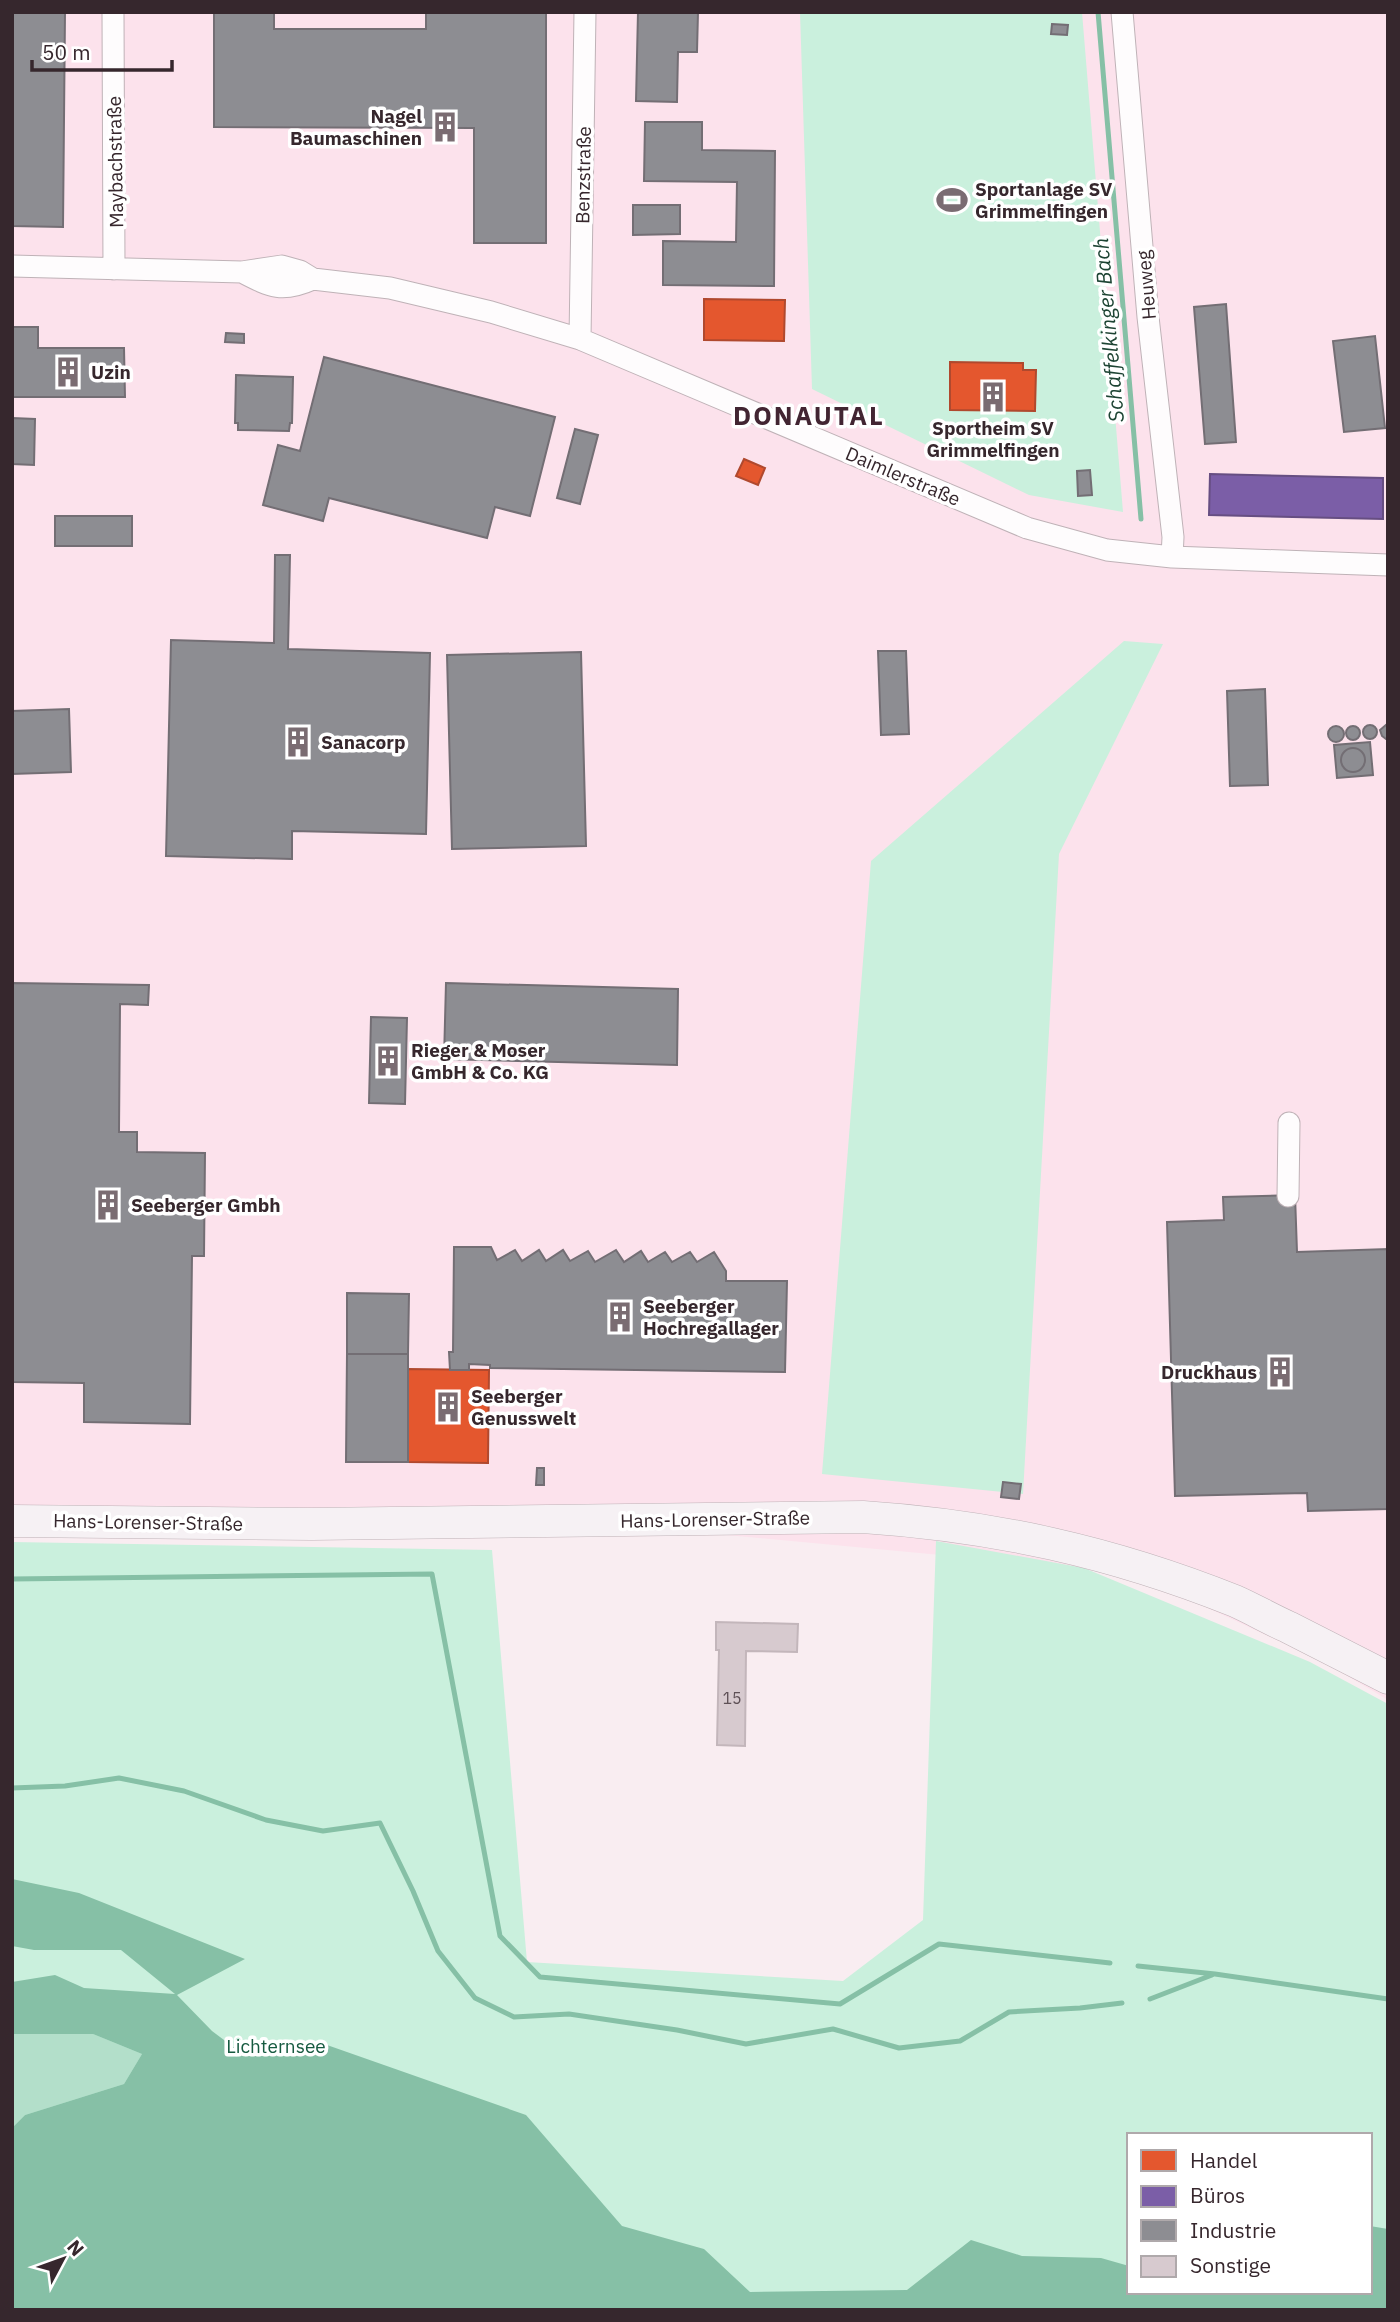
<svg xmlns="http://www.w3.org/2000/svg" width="1400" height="2322" viewBox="0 0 1400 2322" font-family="'IBM Plex Sans',sans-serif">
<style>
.built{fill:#fce2ec}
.green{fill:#caf0dd;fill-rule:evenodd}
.forest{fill:#b3dfca}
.water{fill:#86c0a6}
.shops{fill:#e4572e;stroke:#b0492e;stroke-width:2}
.offices{fill:#7b5ea7;stroke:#664e82;stroke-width:2}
.industry{fill:#8d8d92;stroke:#736e74;stroke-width:2}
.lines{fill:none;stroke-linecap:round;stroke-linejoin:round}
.stream{stroke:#86c0a6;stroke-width:5}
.building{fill:#d7cacf;stroke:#c3b6bb;stroke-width:2}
.street-casing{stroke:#bfb2b7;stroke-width:23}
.secondary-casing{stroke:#bfb2b7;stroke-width:33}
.street{stroke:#fefcfd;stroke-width:21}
.secondary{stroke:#f6f1f4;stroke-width:32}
.labels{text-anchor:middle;stroke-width:7;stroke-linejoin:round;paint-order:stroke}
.number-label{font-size:16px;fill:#5e5056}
.poi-label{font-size:19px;font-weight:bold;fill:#36272d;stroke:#fff;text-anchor:start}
.street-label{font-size:19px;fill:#36272d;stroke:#fff}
.park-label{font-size:19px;fill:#165a40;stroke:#fff}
.water-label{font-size:21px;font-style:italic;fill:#1d4433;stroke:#fff}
.district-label{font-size:26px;font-weight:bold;letter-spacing:2px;fill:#422532;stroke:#fff}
</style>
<rect width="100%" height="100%" fill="#f9edf1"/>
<path class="built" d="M12 12H1388V1700L1324 1662 1133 1573 716 1534 12 1535Z"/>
<path class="green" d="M800 12H1082L1123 512 1029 495 812 389Z
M1124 641 1163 644 1059 854 1023 1494 822 1474 871 861Z
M936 1541 1084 1568 1310 1662 1388 1704V2310H12V1542L492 1550 527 1962 843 1981 923 1920ZM1129 2135H1370V2292H1129Z"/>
<path class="forest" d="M12 2034H93L142 2054 124 2084 25 2115 12 2128Z"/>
<path class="water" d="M12 1879 79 1893 245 1959 177 1995 212 2031 240 2052 327 2045 526 2115 622 2226 704 2249 750 2292 907 2290 971 2240 1022 2256 1101 2258 1129 2266V2292H1370V2226L1388 2229V2310H12V2128L25 2115 124 2084 142 2054 93 2034H12V1982L55 1975 84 1988 175 1994 121 1950H34L12 1946Z"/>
<path class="shops" d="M704 299 785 300 784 341 704 340Z
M950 362 1023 363V370H1036L1035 411 950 410Z
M744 459 765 468 758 485 736 476Z
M408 1369 489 1370 488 1463 408 1462Z"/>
<path class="offices" d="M1210 474 1383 478V519L1209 515Z"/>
<path class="industry" d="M12 12H65L63 227 12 226Z
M214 12H274V29H426V12H546V243H474V128L214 127Z
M638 12H698L697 52H678L677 102 636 101Z
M1052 24 1068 25 1067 35 1051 34Z
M645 122H702V150L775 151 774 286 663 285V241L736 242 737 182 644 181Z
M633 205H680V234L633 235Z
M1226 304 1236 442 1205 444 1194 307Z
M12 327H38V348H124L125 397H12Z
M226 333 244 334V343L225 342Z
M1375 336 1385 428 1344 432 1333 341Z
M324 357 555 417 530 516 495 507 487 538 329 498 323 521 263 505 278 445 300 451Z
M236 375 293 377 292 423H290L289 431 238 430V423H235Z
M12 418 35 419 34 465 12 464Z
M575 429 598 435 580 504 557 498Z
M1090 470 1092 495 1078 496 1077 471Z
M55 516H132V546H55Z
M275 555H290L288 649 430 653 426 834 292 831V859L166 856 171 640 274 643Z
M878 651H906L909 734 881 735Z
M581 652 586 846 452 849 447 655Z
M1265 689 1268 785 1230 786 1227 691Z
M69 709 71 772 12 774V711Z
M1387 724 1388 739H1386L1382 736 1380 730Z
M1363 732a7 7 0 1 1 14 0a7 7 0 1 1-14 0Z
M1346 733a7 7 0 1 1 14 0a7 7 0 1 1-14 0Z
M1328 734a8 8 0 1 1 16 0a8 8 0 1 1-16 0Z
M1370 742 1373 775 1337 778 1334 745Z
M1341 760a12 12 0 1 1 24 0a12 12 0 1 1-24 0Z
M12 983 149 985 148 1005 120 1004 119 1132H137V1152L205 1153 204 1256H192L190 1424 84 1422V1383L12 1382Z
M446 983 678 989 677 1065 444 1059Z
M371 1017 407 1018 405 1104 369 1103Z
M1295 1195 1297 1252 1388 1249V1509L1308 1511 1307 1493 1175 1496 1167 1222 1224 1220 1223 1197Z
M454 1247H491L497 1260 515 1250 522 1261 539 1250 546 1261 563 1250 570 1261 588 1251 595 1262 616 1250 624 1262 641 1251 648 1262 665 1252 672 1262 690 1252 697 1262 714 1252 726 1271V1281H787L785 1372 490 1368V1365L469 1364V1370H450L449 1352H453Z
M347 1293 409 1294 408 1354H347Z
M347 1354H408V1462H346Z
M537 1468H544V1485H536Z
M1003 1482 1021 1484 1019 1499 1001 1497Z"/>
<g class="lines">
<path class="stream" d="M1098 12 1141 519
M12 1579 432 1574 500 1936 540 1977 840 2004 939 1944 1110 1963
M12 1788 65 1786 119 1778 184 1791 266 1820 323 1831 380 1823 413 1891 438 1951 475 1998 514 2017 569 2014 677 2030 746 2044 833 2029 899 2048 960 2041 1009 2012 1080 2008 1122 2003
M1138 1966 1215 1974 1388 1999
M1150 1999 1212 1975"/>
</g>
<path class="building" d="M716 1622 798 1624 797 1652 746 1651 745 1746 717 1745 719 1650H716Z"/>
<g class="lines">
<g class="street-casing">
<path id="street" d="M113 12 114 269
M1122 12 1148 317 1173 537 1172 557
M12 266 242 272 282 266 300 271 313 279 390 288 491 312 580 339 1027 528 1107 550 1172 557 1388 565
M242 272C271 287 282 293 313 279
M580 339 585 12
M1288 1196 1289 1123"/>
</g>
<g class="secondary-casing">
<path id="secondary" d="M12 1521 312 1524 863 1517C996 1526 1112 1552 1235 1601 1253 1609 1270 1619 1288 1627 1321 1644 1354 1661 1388 1678"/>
</g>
<use href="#street" class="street"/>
<use href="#secondary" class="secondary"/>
</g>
<defs>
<g id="building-bare" transform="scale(2.415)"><path d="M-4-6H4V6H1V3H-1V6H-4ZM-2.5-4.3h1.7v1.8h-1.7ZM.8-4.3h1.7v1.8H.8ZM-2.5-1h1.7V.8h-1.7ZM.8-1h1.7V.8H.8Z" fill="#7a6c72" stroke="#fff" stroke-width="2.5" paint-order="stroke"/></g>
<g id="stadium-bare" transform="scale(2.415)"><path d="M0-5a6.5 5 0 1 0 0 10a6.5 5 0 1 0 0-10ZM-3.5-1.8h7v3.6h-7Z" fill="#7a6c72" stroke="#fff" stroke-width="2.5" paint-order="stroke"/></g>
</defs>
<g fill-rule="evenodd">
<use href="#building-bare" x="445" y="127"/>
<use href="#stadium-bare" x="952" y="200"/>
<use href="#building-bare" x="68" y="372"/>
<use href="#building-bare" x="993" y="397"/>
<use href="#building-bare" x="298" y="742"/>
<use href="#building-bare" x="388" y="1061"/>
<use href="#building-bare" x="108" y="1205"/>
<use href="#building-bare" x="620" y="1317"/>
<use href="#building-bare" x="1280" y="1372"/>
<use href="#building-bare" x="448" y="1407"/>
</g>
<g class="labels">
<g class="number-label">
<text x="732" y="1704">15</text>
</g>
<g class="poi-label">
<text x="422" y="123" text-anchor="end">Nagel<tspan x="422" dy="22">Baumaschinen</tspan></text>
<text x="975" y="196">Sportanlage SV<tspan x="975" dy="22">Grimmelfingen</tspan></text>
<text x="91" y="379">Uzin</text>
<text x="993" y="435" text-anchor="middle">Sportheim SV<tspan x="993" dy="22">Grimmelfingen</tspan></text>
<text x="321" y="749">Sanacorp</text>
<text x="411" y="1057">Rieger &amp; Moser<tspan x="411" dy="22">GmbH &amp; Co. KG</tspan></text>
<text x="131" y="1212">Seeberger Gmbh</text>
<text x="643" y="1313">Seeberger<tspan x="643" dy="22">Hochregallager</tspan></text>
<text x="1257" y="1379" text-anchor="end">Druckhaus</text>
<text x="471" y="1403">Seeberger<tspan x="471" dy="22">Genusswelt</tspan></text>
</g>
<g class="street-label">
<text transform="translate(115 162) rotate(-91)" y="7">Maybachstraße</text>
<text transform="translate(583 175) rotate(-89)" y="7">Benzstraße</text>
<text transform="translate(1146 285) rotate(-95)" y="7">Heuweg</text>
<text transform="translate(903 476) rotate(23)" y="7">Daimlerstraße</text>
<text transform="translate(715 1519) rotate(-1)" y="7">Hans-Lorenser-Straße</text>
<text transform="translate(148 1522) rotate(1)" y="7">Hans-Lorenser-Straße</text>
</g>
<g class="park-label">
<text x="276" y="2053">Lichternsee</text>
</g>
<g class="water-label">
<text transform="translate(1109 330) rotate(-95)" y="7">Schaffelkinger Bach</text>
</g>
<g class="district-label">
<text x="809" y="425">DONAUTAL</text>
</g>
</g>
<rect width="1400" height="2322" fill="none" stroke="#36272d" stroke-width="28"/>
<rect x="1127" y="2133" width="245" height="161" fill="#ffffff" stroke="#afa9ab" stroke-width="2"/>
<rect x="1141" y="2150" width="35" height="21" fill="#e4572e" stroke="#afa9ab" stroke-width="2"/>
<text x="1190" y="2168" font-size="21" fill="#36272d">Handel</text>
<rect x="1141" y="2186" width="35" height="21" fill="#7b5ea7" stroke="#afa9ab" stroke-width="2"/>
<text x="1190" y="2203" font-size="21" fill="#36272d">Büros</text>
<rect x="1141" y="2220" width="35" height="21" fill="#8d8d92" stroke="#afa9ab" stroke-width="2"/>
<text x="1190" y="2238" font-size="21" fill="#36272d">Industrie</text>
<rect x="1141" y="2256" width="35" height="21" fill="#d7cacf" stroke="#afa9ab" stroke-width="2"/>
<text x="1190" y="2273" font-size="21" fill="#36272d">Sonstige</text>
<g transform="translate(63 2259) rotate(49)" stroke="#ffffff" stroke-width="5" paint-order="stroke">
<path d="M0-5L12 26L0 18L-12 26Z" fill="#36272d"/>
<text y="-10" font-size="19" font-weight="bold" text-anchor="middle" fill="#36272d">N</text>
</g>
<path d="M32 60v10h140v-10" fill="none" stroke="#36272d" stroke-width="3.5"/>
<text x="42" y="60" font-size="21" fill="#36272d" stroke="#ffffff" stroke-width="5" paint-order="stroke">50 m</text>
</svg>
